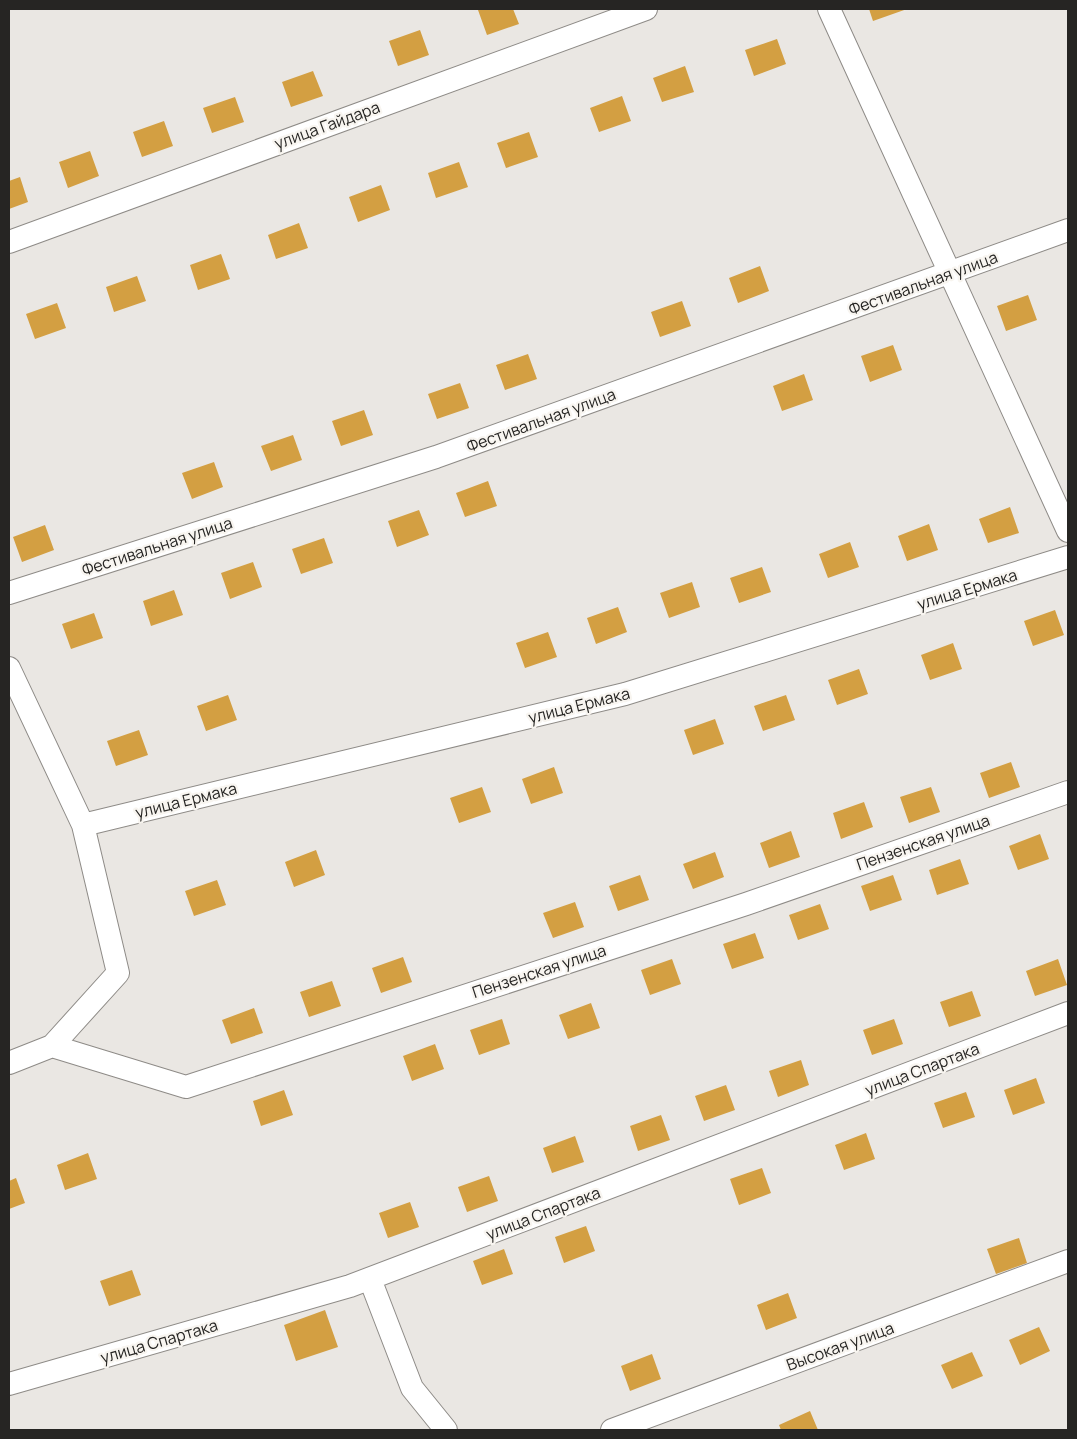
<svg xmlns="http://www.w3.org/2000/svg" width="1077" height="1439" viewBox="0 0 1077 1439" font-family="Manrope,sans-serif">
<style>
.building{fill:#d39f42}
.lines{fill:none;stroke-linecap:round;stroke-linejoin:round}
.minor-casing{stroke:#8e8b87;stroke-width:24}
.minor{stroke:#fff;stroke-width:22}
.labels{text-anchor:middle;stroke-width:4.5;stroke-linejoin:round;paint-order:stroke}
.street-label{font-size:16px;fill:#262523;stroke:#f8f5f0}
</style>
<rect width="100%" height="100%" fill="#eae7e3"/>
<path class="building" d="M482 9H513L519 24 487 35 478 10Z
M869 9H907L873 21Z
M420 30 429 55 398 66 389 41Z
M777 39 786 64 754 76 745 50Z
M685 66 694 92 662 102 653 78Z
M313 71 323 96 291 107 282 82Z
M622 96 631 121 599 132 590 108Z
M235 97 244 122 212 133 203 108Z
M164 121 173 146 142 157 133 132Z
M529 132 538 157 506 168 497 143Z
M90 151 99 176 68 188 59 162Z
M459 162 468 187 436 198 428 173Z
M20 177 28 202 9 209V181Z
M381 185 390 210 358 222 349 197Z
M299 223 308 248 276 259 268 235Z
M221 254 230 279 198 290 190 265Z
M760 266 769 291 738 303 729 278Z
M137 276 146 301 114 312 106 287Z
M1028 295 1037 320 1006 331 997 306Z
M682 301 691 326 660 337 651 312Z
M57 303 66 328 35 339 26 314Z
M893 345 902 370 870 382 861 356Z
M528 354 537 379 505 390 496 365Z
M804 374 813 400 782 411 773 386Z
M460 383 469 408 437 419 428 394Z
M364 410 373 435 341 446 332 421Z
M293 435 302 460 271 471 261 446Z
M214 462 223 487 192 499 182 473Z
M488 481 497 506 465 517 456 493Z
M1010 507 1019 533 988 543 979 519Z
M419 510 429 535 397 547 388 521Z
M929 524 938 550 907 561 898 536Z
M45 525 54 550 22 562 13 537Z
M324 538 333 563 301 574 292 549Z
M850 542 859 567 828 578 819 554Z
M253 562 262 587 230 599 221 573Z
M762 567 771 592 739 603 730 578Z
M692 582 700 607 669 618 660 593Z
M174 590 183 615 151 626 143 601Z
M618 607 627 632 596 644 587 618Z
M1055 610 1064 635 1033 646 1024 621Z
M94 613 103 638 71 649 62 624Z
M548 632 557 657 525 668 516 643Z
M953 643 962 669 930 680 921 655Z
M859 669 868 694 837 705 828 680Z
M228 695 237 720 206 731 197 706Z
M786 695 795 720 763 731 754 706Z
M715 719 724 744 693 755 684 730Z
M139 730 148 755 116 766 107 741Z
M1011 762 1020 787 989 798 980 773Z
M554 767 563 793 531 804 522 779Z
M482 787 491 812 459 823 450 798Z
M931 787 940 812 909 823 900 797Z
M864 802 873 827 841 839 833 813Z
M791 831 800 857 769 868 760 843Z
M1040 834 1049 859 1018 870 1009 846Z
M316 850 325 875 294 887 285 862Z
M715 852 724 877 693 889 683 864Z
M960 859 969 884 937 895 929 870Z
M640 875 649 900 618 911 609 886Z
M893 875 902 900 870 911 861 886Z
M217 880 226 905 194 916 185 891Z
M575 902 584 927 553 938 543 913Z
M820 904 829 929 798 940 789 915Z
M755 933 764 958 732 969 723 944Z
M403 957 412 982 381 993 372 968Z
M672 959 681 984 650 995 641 970Z
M1058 959 1067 985 1035 996 1026 971Z
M332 981 341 1006 309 1017 300 992Z
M972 991 981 1016 949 1027 940 1002Z
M591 1003 600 1028 568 1039 559 1015Z
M254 1008 263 1033 231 1044 222 1020Z
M502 1019 510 1044 479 1055 470 1030Z
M894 1019 903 1044 872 1055 863 1030Z
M435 1044 444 1069 412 1081 403 1056Z
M801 1060 809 1085 778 1097 769 1071Z
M1036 1078 1045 1103 1013 1115 1004 1090Z
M726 1085 735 1110 704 1121 695 1096Z
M284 1090 293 1115 261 1126 253 1101Z
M966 1092 975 1117 943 1128 934 1103Z
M661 1115 670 1140 638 1151 630 1126Z
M866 1133 875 1159 844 1170 835 1145Z
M575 1136 584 1162 552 1173 543 1148Z
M88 1153 97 1179 65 1190 57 1165Z
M762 1168 771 1193 739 1205 730 1179Z
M489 1176 498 1201 467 1212 458 1187Z
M16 1178 25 1203 9 1209V1181Z
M410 1202 419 1227 388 1238 379 1213Z
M586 1226 595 1251 564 1263 555 1237Z
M1019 1238 1027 1263 996 1274 987 1249Z
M504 1249 513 1274 482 1285 473 1261Z
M132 1270 141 1295 109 1306 100 1281Z
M788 1293 797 1318 766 1330 757 1305Z
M325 1310 338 1347 296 1361 284 1325Z
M1039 1327 1050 1351 1020 1365 1009 1340Z
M972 1352 983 1376 952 1389 941 1365Z
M652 1354 661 1379 630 1391 621 1366Z
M810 1411 818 1430H781L779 1425Z"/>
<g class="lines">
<g class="minor-casing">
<path id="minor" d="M829 9 1068 531
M9 242 646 9
M9 593 436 457 1068 230
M9 668 83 825 118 973 52 1046
M83 825 625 694 1068 557
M9 1063 52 1046 186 1087 746 904 1068 792
M370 1279 412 1388 446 1430
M9 1384 350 1286 1068 1013
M612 1430 1068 1261"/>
</g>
<use href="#minor" class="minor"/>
</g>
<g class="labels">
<g class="street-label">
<text transform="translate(327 125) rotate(-20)" y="6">улица Гайдара</text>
<text transform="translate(923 283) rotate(-20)" y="6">Фестивальная улица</text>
<text transform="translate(541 420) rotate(-20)" y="6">Фестивальная улица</text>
<text transform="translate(157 546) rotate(-18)" y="6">Фестивальная улица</text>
<text transform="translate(967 589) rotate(-17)" y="6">улица Ермака</text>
<text transform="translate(579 705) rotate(-14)" y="6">улица Ермака</text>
<text transform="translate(186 800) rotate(-14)" y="6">улица Ермака</text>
<text transform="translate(923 842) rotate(-19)" y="6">Пензенская улица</text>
<text transform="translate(539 971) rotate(-18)" y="6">Пензенская улица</text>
<text transform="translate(922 1069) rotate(-21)" y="6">улица Спартака</text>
<text transform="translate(543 1213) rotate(-21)" y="6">улица Спартака</text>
<text transform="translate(159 1341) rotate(-16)" y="6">улица Спартака</text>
<text transform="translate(840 1346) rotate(-20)" y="6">Высокая улица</text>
</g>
</g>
<rect width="1077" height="1439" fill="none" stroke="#262523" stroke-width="20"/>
</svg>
